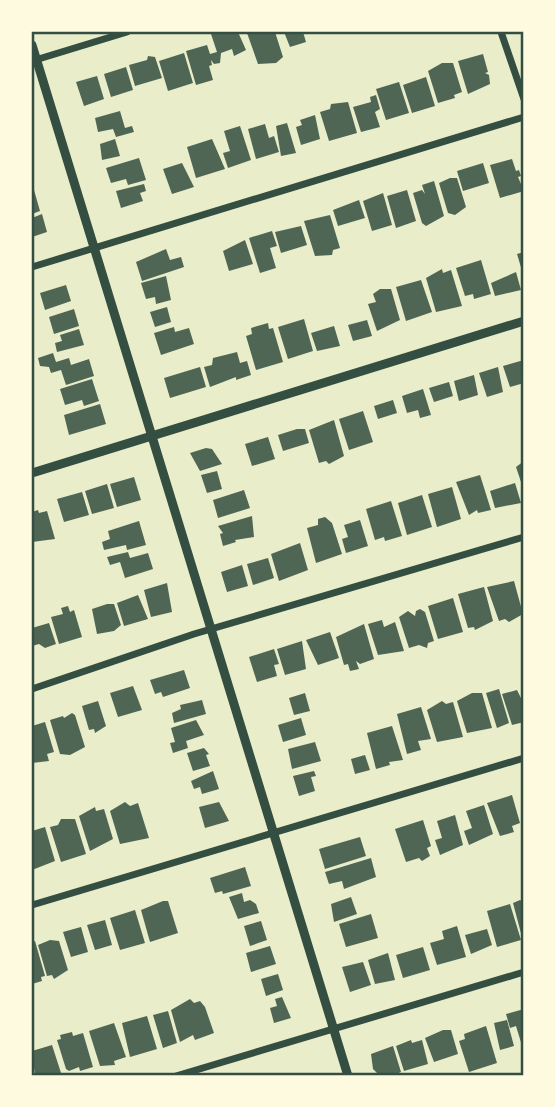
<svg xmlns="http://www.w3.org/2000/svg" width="555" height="1107" viewBox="0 0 555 1107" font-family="Raleway,sans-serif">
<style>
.building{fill:#4f6655}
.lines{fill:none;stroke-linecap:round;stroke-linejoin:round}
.minor{stroke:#344e41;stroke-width:7}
.tertiary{stroke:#344e41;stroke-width:9}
.neatline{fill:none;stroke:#344e41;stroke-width:2.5}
</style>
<rect width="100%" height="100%" fill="#e9edc9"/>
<path class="building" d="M220 32H238L246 50 234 56 232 49 221 53 220 63 214 64 211 60 212 65 209 66 213 80 196 85 186 51 207 45 210 54 217 52 211 34Z
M275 32 283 57 276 63 258 64 247 33Z
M284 32H303L306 42 290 47Z
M184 53 193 83 168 91 159 61Z
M483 54 488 72 485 73 489 75 490 84 468 94 458 61Z
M148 56 155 57 162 78 135 86 129 65 147 60Z
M442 63H453L462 92 454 95 455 98 438 103 428 71Z
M126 67 133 90 111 97 104 74Z
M97 76 104 99 84 106 76 82Z
M426 77 435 106 412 113 403 85Z
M399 82 409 113 386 120 376 89Z
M376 95 380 109 375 112 380 127 361 132 353 107 371 102 370 97Z
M348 102 357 133 329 141 320 112 330 109 331 104Z
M120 111 125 128 132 126 134 132 116 137 113 129 98 132 95 118Z
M315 115 320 139 301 145 296 127 302 125 300 120Z
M287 123 296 153 281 156 276 126Z
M265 124 269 138 274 136 279 152 256 159 248 129Z
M240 126 251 160 228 168 223 153 230 151 224 131Z
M115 139 120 156 102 160 100 144Z
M212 139 225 169 196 178 187 147Z
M139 158 146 180 128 185 126 179 111 183 106 168Z
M512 159 516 171 519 170 521 176 518 177 524 191 500 198 490 165Z
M182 163 194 187 172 194 163 169Z
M483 163 489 183 463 191 457 171Z
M450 178H457L466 207 455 215 448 213 439 183Z
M434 181 444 216 426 226 422 223 413 193 422 190 425 194 422 185Z
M144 184 146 191 140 193 143 201 121 208 116 191Z
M34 190 40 211 32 214V191Z
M407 190 416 221 396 228 387 196Z
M383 193 392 225 372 231 363 201Z
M359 200 365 218 338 226 333 210Z
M42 214 47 232 32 237V218Z
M330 215 340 248 333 250 332 255 315 256 304 221Z
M301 226 307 245 281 253 275 232Z
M272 231 277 246 270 248 276 268 260 273 249 238Z
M245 240 253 264 229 271 223 251Z
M166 249 170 260 181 257 184 267 142 281 136 262Z
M524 252V274H523L517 254Z
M481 260 491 294 474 299 473 294 465 296 456 268Z
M442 269 443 273 451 270 462 306 436 312 426 278Z
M516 272 521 290 495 296 491 283Z
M166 276 171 300 156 304 155 297 146 299 141 283Z
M421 280 432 312 406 321 396 287Z
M66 285 71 301 45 310 40 293Z
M380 289H391L400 320 377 331 368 304 376 302 373 294Z
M167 307 171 322 155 327 150 312Z
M74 309 79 326 54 334 49 317Z
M304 319 313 351 288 359 278 327Z
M367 320 372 336 353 341 348 325Z
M268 323 269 329 273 328 283 362 256 370 246 336 252 334 251 328Z
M334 326 340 346 317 351 311 333Z
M174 327 175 332 189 328 194 344 161 355 154 333Z
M79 329 84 345 57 352 55 343 62 341 60 335Z
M237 352 240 363 247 361 251 375 236 380V377L210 387 204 367 212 365 213 358Z
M53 353 56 362 69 358 71 365 89 359 94 376 66 385 61 370 51 373 49 367 40 366 38 358Z
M524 360V383L510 387 503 366Z
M200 367 206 387 170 398 164 378Z
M498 367 503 392 487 397 479 373Z
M474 375 478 395 459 401 454 381Z
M92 379 99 401 84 406 82 400 65 405 60 389Z
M449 382 453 396 434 402 429 388Z
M423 389 431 415 420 418 418 410 407 413 402 396Z
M393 400 397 413 378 419 374 406Z
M100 404 106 424 69 435 64 415Z
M363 411 373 442 349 450 339 419Z
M334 420 344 456 329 464 326 461 319 463 309 430Z
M297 429H305L309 443 283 451 278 435Z
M268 437 275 459 252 466 245 444Z
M206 448 212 449 222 464 200 471 190 453Z
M524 461V488H523L516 467Z
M217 471 222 489 207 493 201 475Z
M480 475 491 510 478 513 477 510 469 515 456 482Z
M134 477 141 500 117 507 110 484Z
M515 483 521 503 495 508 490 491Z
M107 484 114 508 92 514 85 491Z
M452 487 461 519 437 527 428 494Z
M244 490 250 508 218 518 213 500Z
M82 492 89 515 64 522 57 499Z
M422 495 432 527 407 535 398 503Z
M391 501 402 536 385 541 384 537 375 540 366 509Z
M38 510 39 513 47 511 55 539 32 542V512Z
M252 516 254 537 235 540 236 542 223 546 220 534 223 533 218 526Z
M325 517 332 523 342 554 316 563 307 528 318 525V519Z
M360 520 368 546 346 553 342 539 348 537 344 525Z
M139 521 146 545 127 550 126 545 104 550 102 542 110 539 108 531Z
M300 543 308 570 279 581 271 554Z
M128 552 130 558 148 553 153 569 125 578 120 562 110 565 107 557Z
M268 558 274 578 253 585 247 564Z
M242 565 248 586 227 592 221 572Z
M514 581 523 614 509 622 505 619 499 621 487 587Z
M167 583 172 612 151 617 144 590Z
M484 587 493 621 475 630 474 627 468 628 458 594Z
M138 595 148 619 124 626 117 603Z
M453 598 463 632 438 639 428 606Z
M107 604H114L121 625 114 631 97 634 92 609Z
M68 606 70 612 74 610 82 637 59 644 51 617 63 614 61 608Z
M420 609 425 612 434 641 428 643 427 648 419 645 409 648 399 617 408 611 415 616 416 611Z
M382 620 384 627 395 622 404 651 378 655 368 624Z
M49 623 56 644 45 648 39 644 32 646V628Z
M364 624 374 659 360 664 356 661 359 669 350 671 348 664 344 665 336 637Z
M330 632 339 658 318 665 306 640Z
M302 641 306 669 285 675 277 649Z
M274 649 279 664 274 665 277 676 257 682 249 657Z
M184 670 190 688 163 697 161 692 155 694 150 680Z
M133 686 142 710 118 717 110 693Z
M499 689 509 723 497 728 486 693Z
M517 690 524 704V722L512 725 502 694Z
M305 693 310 711 294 715 289 698Z
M472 693H482L492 728 467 733 457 701Z
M202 700 206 714 174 723 172 713 181 709 180 705Z
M98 701 106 726 95 733 94 729 89 730 82 706Z
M442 701 446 704 453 702 463 737 437 742 427 710Z
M421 707 431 739 418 741 421 750 407 754 397 714Z
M72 713 75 715 85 747 70 755 60 754 50 720 63 716 64 718Z
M301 718 306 735 283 742 278 725Z
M196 720 204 735 186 741 188 748 173 753 170 743 175 742 171 728Z
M45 722 54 752 47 754 49 761 32 763V726Z
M392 726 403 760 389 762 390 765 376 769 367 733Z
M315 742 321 761 292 769 288 749Z
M204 748 209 754 206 755 210 766 193 771 187 753Z
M365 755 370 770 355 774 351 759Z
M213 771 219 789 202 794 200 787 194 789 191 781Z
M314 771 316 776 311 777 315 791 299 796 293 776Z
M512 795 520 823 512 826 514 832 500 836 487 803Z
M125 802 130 806 138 803 149 838 120 844 110 811Z
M219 802 229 821 205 828 199 807Z
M484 805 493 834 469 845 464 831 472 828 466 811Z
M95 807 96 811 104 809 113 839 90 851 79 816Z
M455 815 463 845 440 855 435 840 442 838 437 821Z
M61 819H75L86 854 61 862 50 827 58 825Z
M423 820 431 846 427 848 430 856 422 861 419 858 406 862 395 829Z
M45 827 55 861 32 870V831Z
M360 837 366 856 325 869 319 849Z
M371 858 376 877 344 889 342 881 329 884 325 872Z
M245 867 251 886 223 894 222 891 215 893 210 878Z
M242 893 244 902 250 900 256 904 259 913 238 919 229 897Z
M351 897 357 914 334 922 331 904Z
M520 900 524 902 523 941 513 903Z
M163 901H168L178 933 150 942 141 910Z
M510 904 521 940 497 947 487 911Z
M135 910 145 943 120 950 110 918Z
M371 914 378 938 346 947 339 924Z
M105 920 112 945 95 950 87 925Z
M261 921 267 940 250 946 244 926Z
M457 926 466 957 437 965 430 943 444 939 442 931Z
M81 927 88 952 71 957 63 932Z
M487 929 492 945 471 954 465 935Z
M50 940 59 941 68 970 54 979 52 975 47 976 38 945Z
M35 941 45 976 41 977 42 981 32 984V942Z
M270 946 276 964 251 972 246 953Z
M423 947 430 970 403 978 396 955Z
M388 953 395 980 375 984 368 960Z
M363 962 371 985 350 992 342 967Z
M278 974 283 990 266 996 261 979Z
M282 997 291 1018 274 1023 270 1008 277 1006 275 999Z
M190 999 194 1003 200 1001 205 1007 214 1033 195 1040 193 1035 180 1042 171 1010Z
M524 1009V1049H523L516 1026 510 1028 506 1014Z
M168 1011 177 1043 163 1048 153 1015Z
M147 1016 157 1049 130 1057 122 1023Z
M507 1020 514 1046 500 1050 494 1023Z
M114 1023 126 1057 114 1061 115 1065 100 1066 89 1031Z
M486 1026 497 1063 469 1072 459 1041 465 1039 464 1034Z
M443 1030H451L458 1054 434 1062 425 1038Z
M72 1032 73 1036 83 1033 93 1067 80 1071 79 1067 69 1071 66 1069 57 1040 61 1039 60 1035Z
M411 1040 412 1043 422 1040 428 1064 404 1071 396 1046Z
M52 1045 62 1076H35L32 1051Z
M393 1046 401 1072 392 1076H372L377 1073 373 1069 371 1054Z"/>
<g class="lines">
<path class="minor" d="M501 32 524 99
M32 61 127 32
M32 267 524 117
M32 689 194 634 524 537
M32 905 524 758
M176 1076 524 972"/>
<path class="tertiary" d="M32 45 348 1076
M32 473 524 321"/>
</g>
<rect width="555" height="1107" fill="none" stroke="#fefae0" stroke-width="66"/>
<rect x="33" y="33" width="489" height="1041" class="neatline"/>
</svg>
